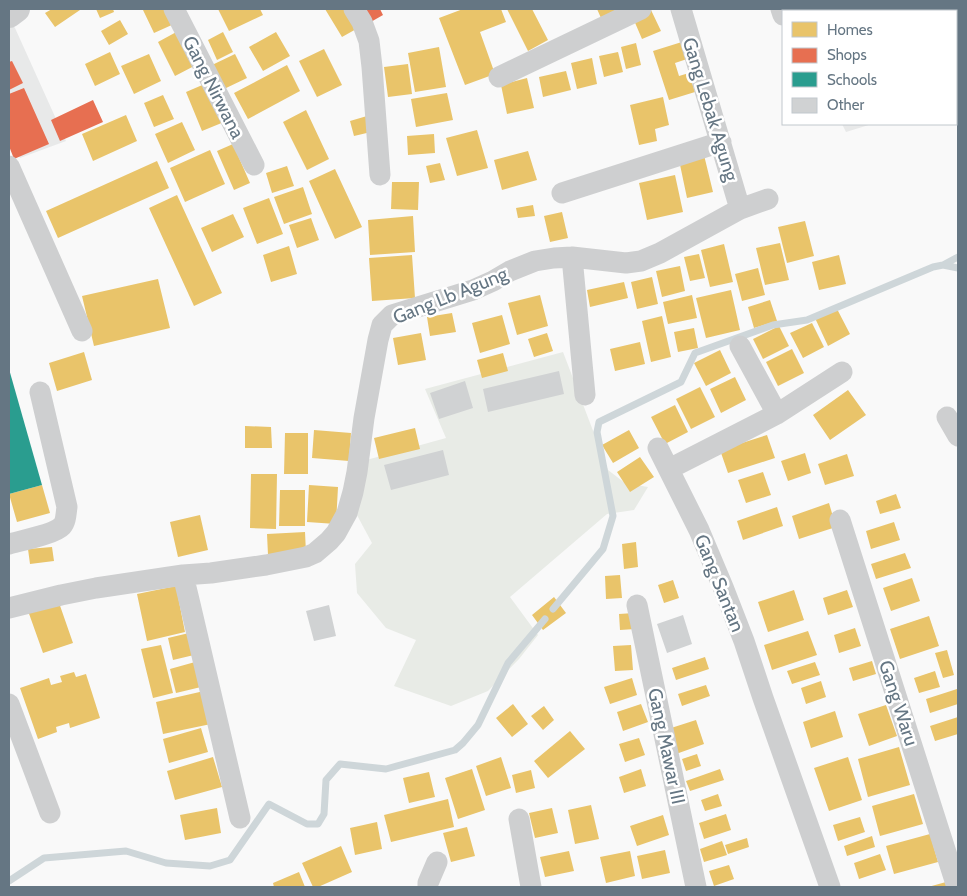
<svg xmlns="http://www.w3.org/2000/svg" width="967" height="896" viewBox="0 0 967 896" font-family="Cabin,sans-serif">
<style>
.built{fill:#e8e9e9}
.green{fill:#e8ebe6}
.homes{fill:#e9c46a}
.shops{fill:#e76f51}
.schools{fill:#2a9d8f}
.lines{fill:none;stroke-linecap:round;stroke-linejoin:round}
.stream{stroke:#ced6d9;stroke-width:7}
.building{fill:#d0d2d3}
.minor{stroke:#cecfd0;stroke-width:21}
.tertiary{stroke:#cecfd0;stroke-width:26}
.labels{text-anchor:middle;stroke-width:5;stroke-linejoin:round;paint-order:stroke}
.street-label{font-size:19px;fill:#657683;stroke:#fff}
</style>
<rect width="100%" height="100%" fill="#f9f9f9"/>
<path class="built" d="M785 9H958V95L956 96V11H786Z
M9 20 15 28 66 141 20 158 9 135Z
M842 124H872L846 132Z"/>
<path class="green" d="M563 352 608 470 625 483 648 487 634 510 607 514 510 597 538 635 519 659 488 691 451 706 394 686 416 640 386 628 357 593 355 564 372 543 344 491 352 464 446 438 425 389Z"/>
<path class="homes" d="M52 9H79L80 10 55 27 45 13Z
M96 9H113L114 12 100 18Z
M145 9H167L174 24 154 33 143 10Z
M218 9H260L263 15 229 31Z
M325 9H347L358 28 342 37Z
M463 9H501L506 22 480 32 495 74 465 85 439 18Z
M507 9H532L548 40 528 51Z
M597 9H622L601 18Z
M651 10 661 31 642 39 633 18Z
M120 20 128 34 109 45 101 31Z
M180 30 198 64 175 76 158 42Z
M223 32 233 52 217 60 208 40Z
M276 32 290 56 263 71 249 47Z
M685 41 690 58 675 63 679 76 689 73 695 92 669 100 653 51Z
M636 43 641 65 626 69 621 47Z
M439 47 446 87 415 92 408 53Z
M324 49 342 85 317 97 299 61Z
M110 52 120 74 95 86 85 64Z
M618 52 623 72 604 77 599 56Z
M149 54 161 81 134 94 121 66Z
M235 54 247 78 224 89 212 65Z
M592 58 597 84 577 89 571 63Z
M408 64 412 94 388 97 384 67Z
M287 65 300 91 248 119 234 93Z
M566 71 571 90 543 97 539 77Z
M527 78 534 108 507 114 501 85Z
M207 83 224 122 202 131 186 92Z
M447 93 453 120 416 127 411 99Z
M163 95 174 119 154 127 144 103Z
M663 97 669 125 655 129 657 141 639 145 630 105Z
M306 110 329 159 307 170 283 122Z
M126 115 137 141 93 161 82 134Z
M367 116 371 132 354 136 350 121Z
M182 122 195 150 168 163 155 134Z
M477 130 488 168 457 176 446 138Z
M434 134 435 153 408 155 407 136Z
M233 144 250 183 234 190 217 151Z
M210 150 225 184 185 202 170 168Z
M528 151 537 180 502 190 494 160Z
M704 155 713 192 687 198 679 160Z
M157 161 169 188 58 238 46 211Z
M440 163 445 180 430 183 426 166Z
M287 166 294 186 272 193 266 173Z
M335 169 362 227 335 239 309 181Z
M675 175 683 212 647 220 639 183Z
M392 182H419L418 210 391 209Z
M303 187 312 214 284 224 274 197Z
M177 195 222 293 194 306 149 208Z
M269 198 283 234 257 244 243 208Z
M533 205 535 216 518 218 516 208Z
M562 212 568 238 550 242 544 216Z
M233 214 244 237 212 252 201 228Z
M413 216 415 252 370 255 368 220Z
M311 218 319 240 297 248 289 225Z
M805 221 814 256 787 263 778 227Z
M780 243 789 280 765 285 756 248Z
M724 244 733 282 710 287 701 250Z
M289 246 297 274 271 282 263 255Z
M699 254 705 278 690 281 684 257Z
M412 255 415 298 372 301 369 258Z
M839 255 846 284 819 290 812 262Z
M680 266 685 291 662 297 656 271Z
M758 268 765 295 742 301 735 274Z
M652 277 658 304 637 309 631 282Z
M158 279 170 328 94 346 82 296Z
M624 282 628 298 590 307 587 290Z
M731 290 740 330 706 338 696 298Z
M540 295 548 326 517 335 508 303Z
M692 295 697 318 668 324 663 302Z
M770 300 777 321 754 328 748 307Z
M836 307 850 334 828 346 815 318Z
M452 313 456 332 430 336 427 317Z
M502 315 510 344 480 353 472 323Z
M662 316 671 357 651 362 642 321Z
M812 323 824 347 803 358 790 333Z
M779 326 789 346 763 359 753 339Z
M694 328 698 348 678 352 674 332Z
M421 333 426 360 398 365 393 338Z
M547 333 553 351 534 357 528 339Z
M640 342 645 364 615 371 610 349Z
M792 349 804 373 778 386 766 362Z
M720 350 731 373 706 386 694 363Z
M84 352 92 380 57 391 49 363Z
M503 353 508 371 482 378 477 360Z
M735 377 746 400 721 413 710 389Z
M700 387 715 417 691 429 676 399Z
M848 390 866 415 830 440 813 415Z
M675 405 688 432 665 444 651 417Z
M245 426 271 427 272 448H245Z
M415 428 420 449 379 459 374 438Z
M314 430 351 433 349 461 312 458Z
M629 430 639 448 613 463 602 445Z
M285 433H308V474H284Z
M767 435 775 458 728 473 720 450Z
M805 453 811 473 788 481 781 461Z
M847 454 854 476 825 485 818 464Z
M640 457 654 477 630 492 617 472Z
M763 472 771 495 746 503 738 480Z
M251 474H277L276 529 250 528Z
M42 485 50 513 17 522 9 494Z
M309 485 338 487 336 524 307 522Z
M280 490H305V526H279Z
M896 494 901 508 880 514 876 501Z
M829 503 836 527 799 539 792 516Z
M777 507 783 526 743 540 737 521Z
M200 515 208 550 178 557 170 522Z
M894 522 900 540 871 549 866 531Z
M305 532 306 553 268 555 267 534Z
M636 542 638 567 624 569 622 544Z
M52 547 54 561 30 564 28 549Z
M905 553 911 568 876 579 871 564Z
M620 575 622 598 606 599 605 576Z
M912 578 920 601 891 611 883 588Z
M673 580 679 598 664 603 658 585Z
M176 586 185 632 147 641 137 594Z
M794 590 804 620 768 632 758 602Z
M847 590 853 607 828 615 823 598Z
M57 597 73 643 43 653 27 608Z
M554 597 566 613 543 630 532 615Z
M634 613 635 629 620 630 619 614Z
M929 616 939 646 900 659 890 629Z
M855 628 861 646 839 653 834 635Z
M808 631 817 655 772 670 764 645Z
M189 633 194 655 173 660 168 638Z
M161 645 173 693 153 698 141 649Z
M631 645 633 670 615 671 613 646Z
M947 650 954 675 943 678 935 653Z
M705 657 709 669 676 680 672 668Z
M872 661 876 674 853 681 849 668Z
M195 662 201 687 176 693 170 669Z
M815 662 820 675 792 684 787 671Z
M935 671 940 687 919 693 914 678Z
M74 672 76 677 86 674 100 718 70 728 69 723 56 727 57 732 38 739 20 688 49 678 51 685 62 682 60 676Z
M632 678 637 695 610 704 604 687Z
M821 681 826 697 806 704 801 688Z
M706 685 710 696 682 706 678 694Z
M957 689 958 694V704L930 713 926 699Z
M204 691 211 724 163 734 156 702Z
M513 704 528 724 512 737 496 718Z
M641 704 648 722 623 731 617 712Z
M886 705 897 736 869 746 858 714Z
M544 706 554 720 543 730 531 716Z
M835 711 843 737 811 748 803 722Z
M958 717V734L935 741 930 726Z
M696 720 704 744 676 754 668 729Z
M201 728 208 752 169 763 163 739Z
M570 731 585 749 548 778 534 761Z
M639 738 645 755 625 762 619 744Z
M899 747 910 785 868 797 858 759Z
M697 754 701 766 686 771 682 759Z
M213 757 222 787 175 800 167 771Z
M501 757 511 788 486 796 476 766Z
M848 757 862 800 829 811 814 768Z
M472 769 485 810 458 819 445 778Z
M641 769 646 786 624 793 619 777Z
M720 769 724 780 690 791 686 781Z
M531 770 535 788 516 793 512 775Z
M429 772 435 797 409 803 403 778Z
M718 794 722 806 705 811 701 800Z
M914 794 923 824 880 836 872 806Z
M448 799 454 827 391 842 384 815Z
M591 805 599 839 575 844 568 810Z
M217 808 221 833 185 840 180 815Z
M552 808 558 833 535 838 529 813Z
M726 814 731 830 704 839 699 823Z
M663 815 669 835 637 846 630 826Z
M860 817 865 832 838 841 833 825Z
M377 822 382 849 355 855 350 828Z
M467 827 475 856 451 862 443 833Z
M930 834 938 862 894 874 886 846Z
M872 836 875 847 847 856 844 846Z
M747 838 749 847 728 854 725 845Z
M722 841 727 855 704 862 700 849Z
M341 846 352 872 318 887H313L302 863Z
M665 850 670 873 642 879 637 856Z
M569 851 574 871 545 877 540 857Z
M630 851 635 876 606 883 600 857Z
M880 854 886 870 859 879 854 863Z
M729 865 734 879 714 886 709 871Z
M299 872 305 887H274L273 883Z
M946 882 947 887H928Z"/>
<path class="shops" d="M361 9H380L383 15 369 23Z
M12 61 23 83 9 90V62Z
M24 88 49 144 14 159 9 146V94Z
M93 100 103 122 60 141 51 120Z"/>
<path class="schools" d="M9 369 42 485 9 494Z"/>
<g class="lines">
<path class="stream" d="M943 265 958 257
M553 609 603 549 613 516 597 432 599 422 681 382 695 353 773 325 807 320 933 267 943 265 958 268
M9 881 44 858 126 851 166 863 210 866 230 860 269 804 307 824H318L324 814 326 780 340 764 386 769 455 750 463 743 478 725 508 663 545 619"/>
</g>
<path class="building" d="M559 371 564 394 488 412 483 389Z
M465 381 473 408 439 419 430 393Z
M443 450 449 475 391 490 384 465Z
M329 605 336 636 314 641 306 611Z
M683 615 692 644 667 653 657 624Z"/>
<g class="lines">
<path class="minor" d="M174 9 254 165
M354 9 362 22 369 41 372 67 380 175
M681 9 740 209
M781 9 783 15
M499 77 641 9
M9 166 82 331
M562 193 721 142
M572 257 585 395
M740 346 777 414
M947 417 958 436
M658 448 699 530 723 587 744 641 763 698 830 887
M669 469 777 414 842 372
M840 520 957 887
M9 544C20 541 55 534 62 526 66 522 66 513 67 507L40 392
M183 575 190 604 240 818
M637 605 696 887
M9 608 61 595 96 588 183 575 211 573 266 565 306 557 315 553 329 541 336 533 347 513 353 492 357 472 364 418 378 340 382 325 392 315 473 290 493 281 510 271 535 261 554 258 572 257 626 263 641 261 660 253 740 209 768 199
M9 704 50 813
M519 819 531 887
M428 887V883L437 862"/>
<path class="tertiary" d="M9 15 17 9"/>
</g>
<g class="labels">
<g class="street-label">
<text transform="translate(214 87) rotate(63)" y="7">Gang Nirwana</text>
<text transform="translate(711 109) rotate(73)" y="7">Gang Lebak Agung</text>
<text transform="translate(450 295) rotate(-22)" y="7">Gang Lb Agung</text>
<text transform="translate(720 583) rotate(68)" y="7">Gang Santan</text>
<text transform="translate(899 703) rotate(72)" y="7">Gang Waru</text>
<text transform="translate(667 746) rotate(78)" y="7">Gang Mawar III</text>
</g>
</g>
<rect width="967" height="896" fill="none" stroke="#657683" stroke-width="20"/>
<rect x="782" y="10" width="175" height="115" fill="#ffffff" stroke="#c1c8cd"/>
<rect x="792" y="22" width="25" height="15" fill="#e9c46a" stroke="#c1c8cd"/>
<text x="827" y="35" font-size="15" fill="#657683">Homes</text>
<rect x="792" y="48" width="25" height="15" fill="#e76f51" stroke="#c1c8cd"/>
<text x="827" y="60" font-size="15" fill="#657683">Shops</text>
<rect x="792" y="72" width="25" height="15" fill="#2a9d8f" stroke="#c1c8cd"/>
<text x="827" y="85" font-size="15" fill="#657683">Schools</text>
<rect x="792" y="98" width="25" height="15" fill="#d0d2d3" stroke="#c1c8cd"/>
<text x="827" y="110" font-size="15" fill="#657683">Other</text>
</svg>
